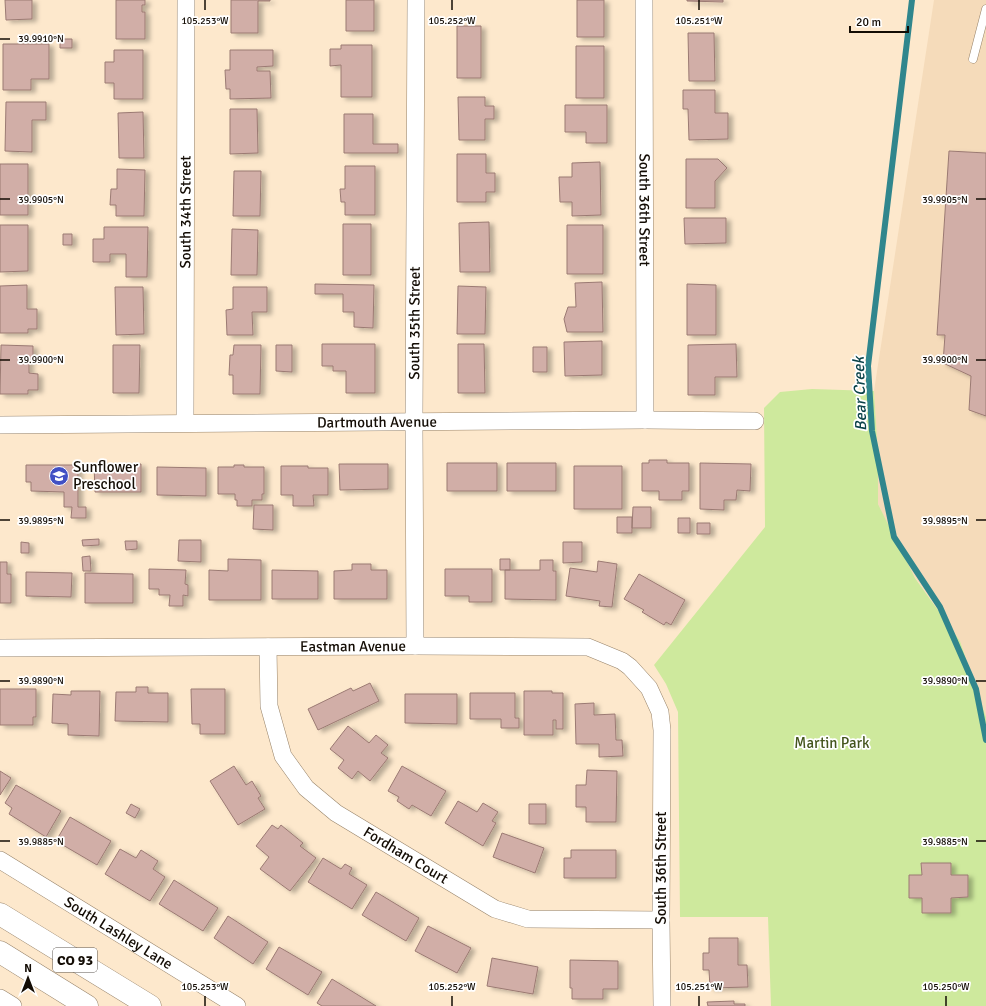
<svg xmlns="http://www.w3.org/2000/svg" width="986" height="1006" viewBox="0 0 986 1006" font-family="Signika,sans-serif">
<style>
.built{fill:#f5dbba}
.green{fill:#cee99d}
.lines{fill:none;stroke-linecap:round;stroke-linejoin:round}
.stream{stroke:#30868d;stroke-width:6}
.building{fill:#d1aea7;stroke:#9b7a73;filter:url(#shadow)}
.lane-casing{stroke:#97836a;stroke-width:9}
.street-casing{stroke:#97836a;stroke-width:18}
.primary-casing{stroke:#97836a;stroke-width:23}
.lane{stroke:#fff;stroke-width:8}
.street{stroke:#fff;stroke-width:17}
.primary{stroke:#fff;stroke-width:22}
.ticks{fill:none;stroke:#130c04;stroke-width:1.5}
.labels{text-anchor:middle;stroke-width:3.5;stroke-linejoin:round;paint-order:stroke}
.shield{fill:#fff;stroke:#5a554f;stroke-width:1}
.shield-label{font-size:14px;font-weight:bold;fill:#130c04}
.street-label{font-size:15px;fill:#130c04;stroke:#fff}
.poi-label{font-size:15px;fill:#130c04;stroke:#fff;text-anchor:start}
.park-label{font-size:15px;fill:#44551d;stroke:#fff}
.water-label{font-size:16px;font-style:italic;fill:#0a4248;stroke:#fff}
.ticks-label{font-size:10px;text-anchor:middle;fill:#130c04;stroke:#fff;stroke-width:3.5;stroke-linejoin:round;paint-order:stroke}
</style>
<defs>
<filter id="shadow"><feDropShadow dx="4.5" dy="2.5" stdDeviation="2" flood-color="#0004"/></filter>
</defs>
<rect width="100%" height="100%" fill="#fde8cc"/>
<path class="built" d="M934 0H986V717L960 641 910 570 878 504V454L874 391Z"/>
<path class="green" d="M812 389 874 391 878 454V504L915 578 960 641 986 717V1006H771L768 917H680L678 712 666 684 654 665 765 527 764 408 780 392Z"/>
<g class="lines">
<path class="stream" d="M912 0 868 366 872 431 894 537 940 607 976 689 986 740"/>
</g>
<path class="building" d="M5 0H32V19L6 20Z
M116 0H145V5H142V12H145V39H116Z
M231 0H270V1H258V33H231Z
M346 0H374V31H346Z
M577 0H604V37H577Z
M687 0H723V2L687 1Z
M457 26H481V78H457Z
M688 33H714L715 81H689Z
M60 39H72V48H60Z
M3 44H49V79H31V90H3Z
M341 45H372V97H341V65L330 66V49H341Z
M576 46H604V98H576Z
M114 50H143V99H114V83H105V62H114Z
M230 50H273V66L257 67V71H270L271 98 230 99V89H226L225 70H230Z
M683 90H715V113H728V139L689 140 688 109H683Z
M458 97H485V106H494V119H485V140H459Z
M6 102H46V120H32V152L5 151Z
M565 105H607V143H586V132H565Z
M230 109H257L258 153 230 154Z
M143 112 144 158H119L118 113Z
M344 114H373V144H398V153H344Z
M949 151 986 153V416L969 410 971 376 943 363 945 335H937Z
M457 154H486V173H495V192H486V202H457Z
M686 159H718L727 168 715 181V208H686Z
M600 162 601 215 572 216V202H560L559 177H572V163Z
M0 164H28V215H0Z
M345 166H375V215H345V202H341L340 189H345Z
M117 169 145 170 144 216H116V205H110L111 189H117Z
M234 171H261L260 216H233Z
M684 218H726V243L685 244Z
M489 222 490 272H460L459 223Z
M343 224H371V275H343Z
M0 225H28V271L0 272Z
M567 225H603V274H567Z
M104 227H148L147 277H126V254H110V262H93V239H104Z
M232 229 258 230 257 275H231Z
M63 234H72V245H63Z
M602 282 603 332H567L564 319 568 307H576L575 283Z
M315 284 374 285 373 328 354 327V312H343V294H315Z
M687 284 716 285V335H687Z
M27 285V309H37V329H28V333H0V286Z
M458 286 486 287 485 334H457Z
M115 287H143L144 334 116 335Z
M233 287H267V312H252L253 335H227L226 310 233 309Z
M602 341V375L565 376 564 342Z
M322 344H375V393H346V371H333V366H322Z
M458 344H484L485 393H458Z
M736 344 737 377H715V395H688V345Z
M1 345 33 346V359H29V373L38 374V390H28V394H0Z
M113 345H140L139 393H113Z
M234 345H261L260 394H233V375H229L230 355H233Z
M276 345H292V372L276 371Z
M533 347H547V372H533Z
M649 460H667V463H689V491H682V500H659V491H642V463H649Z
M447 463H497V491H447Z
M507 463H556V491H507Z
M700 463 751 464 750 491 737 490 736 500H724V510L700 509Z
M94 464H141V492H95Z
M339 464H388V489L340 490Z
M26 465H78V507H86V518H71L72 507H64V492L31 491V482H26Z
M234 465H244V467H264V494H262V500H252V506H237V500H235V494H218V467H234Z
M281 466H308V468H328V495H313L314 506H293V495H281Z
M574 466H622V509H574Z
M157 467 206 468V496L157 495Z
M254 505H273V530L253 529Z
M633 507H651V528H632Z
M617 517H632V533H617Z
M678 518H690V533H678Z
M697 523H710V534H697Z
M99 539V545L83 546 82 540Z
M179 540H201V562L178 561Z
M125 541H137V549L126 550Z
M21 542 29 543V553H21Z
M563 542H582V562L563 563Z
M90 556 91 571H83L82 557Z
M228 559 261 560V600H209V570L228 571Z
M500 559H510V570H500Z
M540 560H553V571H556V600L505 599V570H540Z
M598 561 617 564 612 607 599 606 600 601 566 596 570 568 597 572Z
M0 562H7V574H11V603H0Z
M352 564H371V570H387V599H334V571L352 570Z
M149 569 186 570 185 584 188 585V596L183 595V606H169L170 595H159V589H149Z
M445 569H492V602H469V596H445Z
M272 570 318 571V599H272Z
M26 572 72 573 71 597 26 596Z
M85 573 133 574V603H85Z
M639 574 685 600 671 625 666 622 664 625 642 612 644 610 624 599Z
M370 683 379 701 318 730 308 709 351 688 353 691Z
M136 687H148V693H168V722L115 721 116 692H136Z
M0 689H36V717H33V725H0Z
M191 689H225V734H200V724H192Z
M71 691H100L99 736 68 735V724L52 723 53 694 71 695Z
M524 691H552V693H563V729H556V720H553V735H524Z
M470 693H515V718H519V728H501V719H470Z
M405 694H457V724L405 723Z
M594 703V715L615 714 616 740H622L623 756 599 757V744H576L575 704Z
M348 726 369 743 376 735 388 745 381 753 388 758 370 781 358 771 352 779 338 768 344 760 330 749Z
M234 766 246 785 252 781 261 796 258 798 265 809 238 825 210 781Z
M402 766 446 791 431 816 412 805 409 809 397 801 399 797 388 791Z
M587 770 617 771 616 822H586V807H576V785H586Z
M0 771 11 778 0 795Z
M16 785 61 811 46 837 9 814 12 808 5 803Z
M458 801 477 812 483 803 498 812 492 821 496 823 483 846 445 823Z
M131 804 140 809 135 818 126 813Z
M529 804H546V824H529Z
M70 817 111 841 97 865 56 841Z
M272 825 278 829 281 825 303 843 300 846 316 858 290 891 260 869 269 857 256 846Z
M502 833 544 848 535 873 493 857Z
M120 849 136 858 141 850 158 861 153 869 165 877 150 901 105 874Z
M571 850H616V878H564V858H571Z
M323 858 341 869 345 864 352 868 349 874 367 885 352 909 308 882Z
M921 863H951V875H968V897L951 898V913H922V898H909V875H922Z
M174 880 218 908 203 931 159 904Z
M376 892 419 918 406 941 362 915Z
M228 916 268 942 253 964 214 938Z
M428 926 471 948 457 973 415 951Z
M709 938H738V965H747L748 987 710 988 709 970H703V953H709Z
M279 947 322 972 308 995 266 969Z
M492 958 538 967 533 994 487 986Z
M570 960 618 961V989H603V999H572V988H570Z
M332 979 376 1006H322L317 1003Z
M734 1001V1004H745V1006H708L707 1002Z"/>
<g class="lines">
<g class="lane-casing">
<path id="lane" d="M973 59 986 9"/>
</g>
<g class="street-casing">
<g id="street">
<path id="s1" d="M644 0 645 420"/>
<path id="s2" d="M185 423 186 0"/>
<path id="s3" d="M0 425 645 420 755 421"/>
<path id="s4" d="M415 646 414 421 416 0"/>
<path id="s5" d="M268 647 269 706 283 756 306 788 336 813 495 909 528 919 661 920"/>
<path id="s6" d="M0 648 415 646 588 647 622 661 630 667 649 688 660 712 662 730 661 920 662 1006"/>
<path id="s7" d="M0 860 237 1006"/>
<path d="M0 998 13 1006"/>
</g>
</g>
<g class="primary-casing">
<path id="primary" d="M0 914 150 1006
M0 952 87 1006"/>
</g>
<use href="#lane" class="lane"/>
<use href="#street" class="street"/>
<use href="#primary" class="primary"/>
</g>
<path class="ticks" d="M205 0V10M452 0V10M699 0V10M0 39H10M0 199H10M976 199H986M0 360H10M976 360H986M0 520H10M976 520H986M0 681H10M976 681H986M0 841H10M976 841H986M205 996V1006M452 996V1006M699 996V1006M946 996V1006"/>
<defs>
<g id="school-disc" transform="scale(1)"><circle r="9.5" fill="#4150c4" stroke="#fff"/><path d="M0-5L7-2L0 1L-7-2ZM-4 1L0 2.5L4 1V4Q0 6-4 4Z" fill="#fff"/></g>
</defs>
<g fill-rule="evenodd">
<use href="#school-disc" x="59" y="476"/>
</g>
<g class="labels">
<rect class="shield" x="53" y="948" width="44" height="24" rx="3"/>
<g class="shield-label">
<text x="75" y="965">CO 93</text>
</g>
<g class="street-label">
<text dy="5" stroke="none"><textPath href="#s1" startOffset="210">South 36th Street</textPath></text>
<text dy="5" stroke="none"><textPath href="#s2" startOffset="211">South 34th Street</textPath></text>
<text dy="5" stroke="none"><textPath href="#s4" startOffset="323">South 35th Street</textPath></text>
<text dy="5" stroke="none"><textPath href="#s3" startOffset="377">Dartmouth Avenue</textPath></text>
<text dy="5" stroke="none"><textPath href="#s6" startOffset="353">Eastman Avenue</textPath></text>
<text dy="5" stroke="none"><textPath href="#s5" startOffset="271">Fordham Court</textPath></text>
<text transform="translate(661 868) rotate(-90)" y="5">South 36th Street</text>
<text dy="5" stroke="none"><textPath href="#s7" startOffset="139">South Lashley Lane</textPath></text>
</g>
<g class="poi-label">
<text x="73" y="472">Sunflower<tspan x="73" dy="17">Preschool</tspan></text>
</g>
<g class="park-label">
<text x="832" y="748">Martin Park</text>
</g>
<g class="water-label">
<text transform="translate(859 394) rotate(-92)" y="6">Bear Creek</text>
</g>
</g>
<g class="ticks-label">
<text x="205" y="24">105.253°W</text>
<text x="452" y="24">105.252°W</text>
<text x="699" y="24">105.251°W</text>
<text x="41" y="42">39.9910°N</text>
<text x="41" y="203">39.9905°N</text>
<text x="945" y="203">39.9905°N</text>
<text x="41" y="363">39.9900°N</text>
<text x="945" y="363">39.9900°N</text>
<text x="41" y="524">39.9895°N</text>
<text x="945" y="524">39.9895°N</text>
<text x="41" y="684">39.9890°N</text>
<text x="945" y="684">39.9890°N</text>
<text x="41" y="845">39.9885°N</text>
<text x="945" y="845">39.9885°N</text>
<text x="205" y="990">105.253°W</text>
<text x="452" y="990">105.252°W</text>
<text x="699" y="990">105.251°W</text>
<text x="946" y="990">105.250°W</text>
</g>
<g transform="translate(28 978)" stroke="#ffffff" stroke-width="3" paint-order="stroke">
<path d="M0-3L7 15L0 10L-7 15Z" fill="#130c04"/>
<text y="-6" font-size="11" font-weight="bold" text-anchor="middle" fill="#130c04">N</text>
</g>
<path d="M850 26v6h58v-6" fill="none" stroke="#130c04" stroke-width="2"/>
<text x="856" y="26" font-size="12" fill="#130c04" stroke="#ffffff" stroke-width="3" paint-order="stroke">20 m</text>
</svg>
